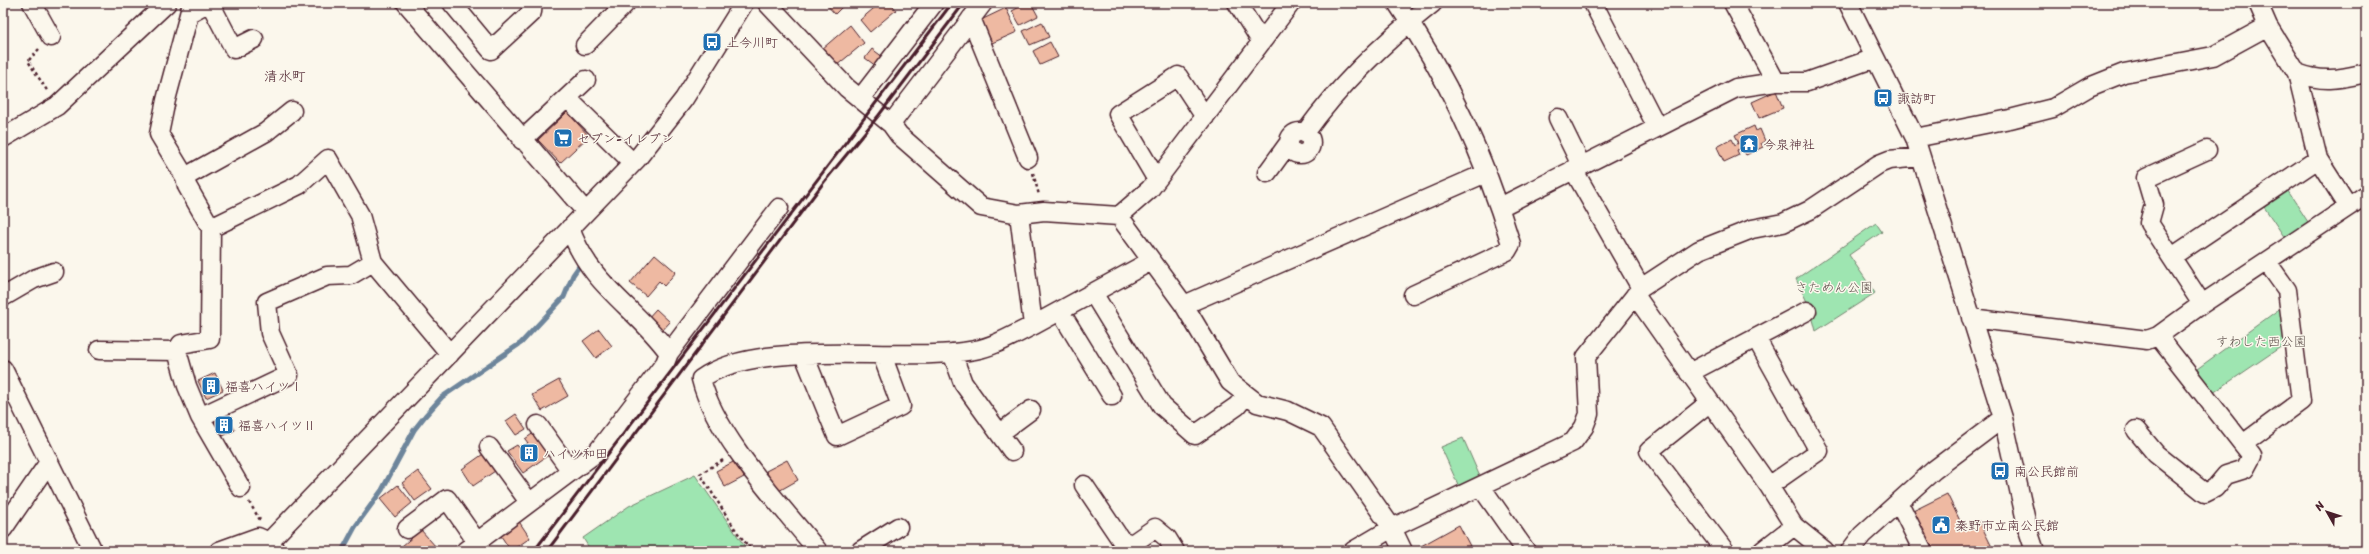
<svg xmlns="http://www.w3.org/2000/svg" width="2369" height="554" viewBox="0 0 2369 554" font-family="Sriracha,'Klee One',sans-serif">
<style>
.green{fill:#9ee5b1;stroke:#74826e}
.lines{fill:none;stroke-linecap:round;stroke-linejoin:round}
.stream{stroke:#6d859b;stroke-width:5}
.building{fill:#eeb9a2;stroke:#4a1f2b}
.minor-casing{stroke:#4a1f2b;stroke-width:21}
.path{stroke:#4a1f2b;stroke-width:2.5;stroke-dasharray:3 3;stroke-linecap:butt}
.minor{stroke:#fbf7ec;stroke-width:18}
.rail{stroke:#4a1f2b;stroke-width:3}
.labels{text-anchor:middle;stroke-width:3;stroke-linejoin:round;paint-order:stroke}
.poi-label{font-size:13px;fill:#4a1f2b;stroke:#fbf7ec;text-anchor:start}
.park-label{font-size:13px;fill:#5f504c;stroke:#fbf7ec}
.neighbourhood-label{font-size:14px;fill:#4a1f2b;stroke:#fbf7ec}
</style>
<rect width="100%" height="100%" fill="#fbf7ec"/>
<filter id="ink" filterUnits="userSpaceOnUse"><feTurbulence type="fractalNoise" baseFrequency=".025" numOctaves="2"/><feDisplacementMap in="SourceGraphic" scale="8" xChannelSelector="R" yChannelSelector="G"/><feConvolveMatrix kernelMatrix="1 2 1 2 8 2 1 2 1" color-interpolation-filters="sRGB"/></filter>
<g filter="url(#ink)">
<path class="green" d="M2286 188 2308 222 2285 238 2262 204Z
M1876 223 1882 232 1849 255 1875 293 1816 331 1810 308 1796 279Z
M2282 307 2285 344 2213 393 2197 369Z
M1463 438 1481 479 1460 489 1441 447Z
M695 475 748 551H591L583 538 629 506Z"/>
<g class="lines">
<path class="stream" d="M342 551 355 527 382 490 414 430 425 416 442 397 521 343 564 297 573 275 580 265"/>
</g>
<path class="building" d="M825 3H846L835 14Z
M880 3H891L896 10 870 32 860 20Z
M911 3H920L917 7Z
M1027 3H1031L1038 16 1020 25 1012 11Z
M1006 8 1017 32 992 43 981 20Z
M1042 22 1049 37 1030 45 1023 31Z
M850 25 864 43 836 66 822 49Z
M1050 42 1058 57 1040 65 1033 51Z
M872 49 883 57 876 66 865 58Z
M1776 91 1783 108 1759 118 1752 102Z
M567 112 589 136 560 163 538 140Z
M1754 126 1756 131 1760 129 1765 141 1761 143 1763 147 1746 155 1742 148 1737 150 1739 155 1724 162 1717 147 1732 139 1735 145 1739 143 1735 135Z
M655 254 676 272 664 286 659 281 646 296 630 283Z
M656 309 670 322 660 333 646 320Z
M599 329 612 346 596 358 583 341Z
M215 373 223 390 206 398 198 381Z
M559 380 568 396 542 411 532 395Z
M226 413 235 430 223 436 214 419Z
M516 414 526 429 516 435 506 421Z
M535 432 550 454 523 473 507 451 517 445 520 449 528 443 525 439Z
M486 452 498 469 473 486 462 469Z
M787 460 798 480 777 492 766 471Z
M735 461 744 477 725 487 716 471Z
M418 471 432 489 415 501 402 483Z
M398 485 412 503 395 517 380 499Z
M1947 494 1964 529 1979 521 1994 551H1933L1913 511Z
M518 520 530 538 511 551 499 533Z
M1459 525 1470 546 1462 551H1412Z
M421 530 436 547 431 551H396Z"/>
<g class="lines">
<g class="minor-casing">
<path id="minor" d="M32 3 51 37
M192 3 166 100 159 134 185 177 187 186 211 228 210 339 181 344 177 351 187 386 200 417 241 488
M406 3 586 212
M452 3 491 50 532 12 533 3
M767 3 847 88 891 124 899 135 981 207 1019 214 1044 211 1119 216 1150 189 1291 3
M1237 3 1261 41
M1397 3C1448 77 1485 158 1511 244L1507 251 1413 295
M1593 3 1657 127
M1733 3 1776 82
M1848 3 1915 138 2003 418 2028 530 2035 551
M2258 3 2268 26 2297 73 2318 159 2348 206
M191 12 202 6 211 5 234 49 254 39
M971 18 1028 158
M585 45 626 3
M2297 73C2324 83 2339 79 2366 73
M567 98 633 163
M860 99 934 3
M1558 118 1581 165
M891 124 983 3
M1289 143a11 11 0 1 1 22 0a11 11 0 1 1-22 0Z
M1305 133C1341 83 1385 41 1433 3
M3 138 57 106 167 3
M1915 138 2010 119 2053 108 2089 87 2124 73 2213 56 2268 26
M522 140 586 80
M1573 169 1641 288
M1267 173 1288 144
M185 177 266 132 292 111
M1157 180 1118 114 1178 76 1205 117
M1500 207 1736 88 1776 82H1807L1875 58
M1019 214 1033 325
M1119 216 1184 305 1230 382 1257 403 1288 411 1321 427 1392 528 1403 551
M211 228 299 185 328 159 360 215 373 262 450 354
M570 228C590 286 636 307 669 353
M2172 257 2318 159
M1093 293 1162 406 1195 435 1237 406 1246 395
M1635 295 1769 486 1794 526 1825 551
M3 297 34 279 54 272
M2202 304 2149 223 2154 205 2146 178 2207 150
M1184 305 1486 173
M1060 311 1112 396
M1971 318 2147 340 2158 336 2202 304 2366 195
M1756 338 1819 451 1769 486
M99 350 177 351
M952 353 963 383 1012 451
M804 355 837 436 901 406 882 355
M3 369 93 551
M1689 373 1807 311
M1710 402 1649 451 1725 551
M200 417 289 375 270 333 267 302 327 276 351 275 373 262
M538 425 571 471
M2136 430 2156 454 2205 493 2215 488 2226 475 2245 469 2252 456 2158 336
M1000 433 1031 410
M2243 444 2301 401 2287 290 2267 262
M489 447 529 502
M1084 485 1121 540 1132 544 1155 528 1167 538 1175 551
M1486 494 1526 551
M1899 503 1923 551
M3 529 49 462
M407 529 447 499 477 542
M219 551 258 537 269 542 274 548
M260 551 637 159 684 99 744 3
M465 551 597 452 665 363 669 353 779 208
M818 551C781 505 715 436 701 379 760 336 900 364 975 350 996 346 1015 334 1034 325 1073 304 1112 282 1151 261
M860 551 898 527
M1353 551 1392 528 1573 442 1584 427 1589 414 1586 357 1641 288 1699 250 1752 229 1783 223 1810 210 1879 164 1889 160 1921 157
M1762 551 1794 526
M1850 551 1862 535 1934 470 2003 418"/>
</g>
<path class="path" d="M39 49 28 61 48 92
M1033 173 1039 195
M723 460 700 474 737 532 752 551
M249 502 260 520"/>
<use href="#minor" class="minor"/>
<path class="rail" d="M534 551 952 3
M547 551 824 182 879 115 964 3"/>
</g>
</g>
<defs>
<g id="bus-square" transform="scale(1)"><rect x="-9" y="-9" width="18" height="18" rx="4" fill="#1f6fb2" stroke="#fbf7ec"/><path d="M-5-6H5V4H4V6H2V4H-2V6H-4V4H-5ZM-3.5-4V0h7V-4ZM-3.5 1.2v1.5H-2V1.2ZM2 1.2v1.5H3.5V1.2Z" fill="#fff"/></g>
<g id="supermarket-square" transform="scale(1)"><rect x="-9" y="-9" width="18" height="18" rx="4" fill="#1f6fb2" stroke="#fbf7ec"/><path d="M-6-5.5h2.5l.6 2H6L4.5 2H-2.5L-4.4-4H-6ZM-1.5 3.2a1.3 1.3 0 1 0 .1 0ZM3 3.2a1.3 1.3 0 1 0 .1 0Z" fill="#fff"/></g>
<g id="temple-square" transform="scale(1)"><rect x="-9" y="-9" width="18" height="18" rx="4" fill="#1f6fb2" stroke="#fbf7ec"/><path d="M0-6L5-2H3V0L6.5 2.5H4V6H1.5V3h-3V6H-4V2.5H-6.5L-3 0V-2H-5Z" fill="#fff"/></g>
<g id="building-square" transform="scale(1)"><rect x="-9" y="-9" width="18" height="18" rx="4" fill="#1f6fb2" stroke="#fbf7ec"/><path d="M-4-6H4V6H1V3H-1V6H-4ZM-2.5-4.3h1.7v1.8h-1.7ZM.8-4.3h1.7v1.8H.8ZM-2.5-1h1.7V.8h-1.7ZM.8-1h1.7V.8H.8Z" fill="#fff"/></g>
<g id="civic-square" transform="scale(1)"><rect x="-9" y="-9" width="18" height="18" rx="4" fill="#1f6fb2" stroke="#fbf7ec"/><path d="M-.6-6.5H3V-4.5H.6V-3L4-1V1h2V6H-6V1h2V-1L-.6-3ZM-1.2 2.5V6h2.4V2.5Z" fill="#fff"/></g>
</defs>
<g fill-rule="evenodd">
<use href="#bus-square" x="712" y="42"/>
<use href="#bus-square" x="1883" y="98"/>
<use href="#supermarket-square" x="563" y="138"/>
<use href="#temple-square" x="1749" y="144"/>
<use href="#building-square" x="211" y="386"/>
<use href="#building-square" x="224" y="425"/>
<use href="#building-square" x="529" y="453"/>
<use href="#bus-square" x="2000" y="471"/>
<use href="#civic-square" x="1941" y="525"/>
</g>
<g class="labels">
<g class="poi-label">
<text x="726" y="47">上今川町</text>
<text x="1897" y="103">諏訪町</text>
<text x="577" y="143">セブン-イレブン</text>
<text x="1763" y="149">今泉神社</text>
<text x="225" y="391">福喜ハイツⅠ</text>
<text x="238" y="430">福喜ハイツⅡ</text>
<text x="543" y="458">ハイツ和田</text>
<text x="2014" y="476">南公民館前</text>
<text x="1955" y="530">秦野市立南公民館</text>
</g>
<g class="park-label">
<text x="1834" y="292">さためん公園</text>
<text x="2261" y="346">すわした西公園</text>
</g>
<g class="neighbourhood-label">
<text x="285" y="81">清水町</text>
</g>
</g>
<rect width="2369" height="554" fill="none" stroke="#fbf7ec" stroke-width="16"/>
<rect x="8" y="8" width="2353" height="538" fill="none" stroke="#4a1f2b" stroke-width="1.5" filter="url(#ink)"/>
<g transform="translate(2327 512) rotate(309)" stroke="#fbf7ec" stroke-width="3" paint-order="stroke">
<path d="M0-3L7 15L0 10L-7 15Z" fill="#4a1f2b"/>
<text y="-6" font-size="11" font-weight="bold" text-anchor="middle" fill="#4a1f2b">N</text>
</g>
</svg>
